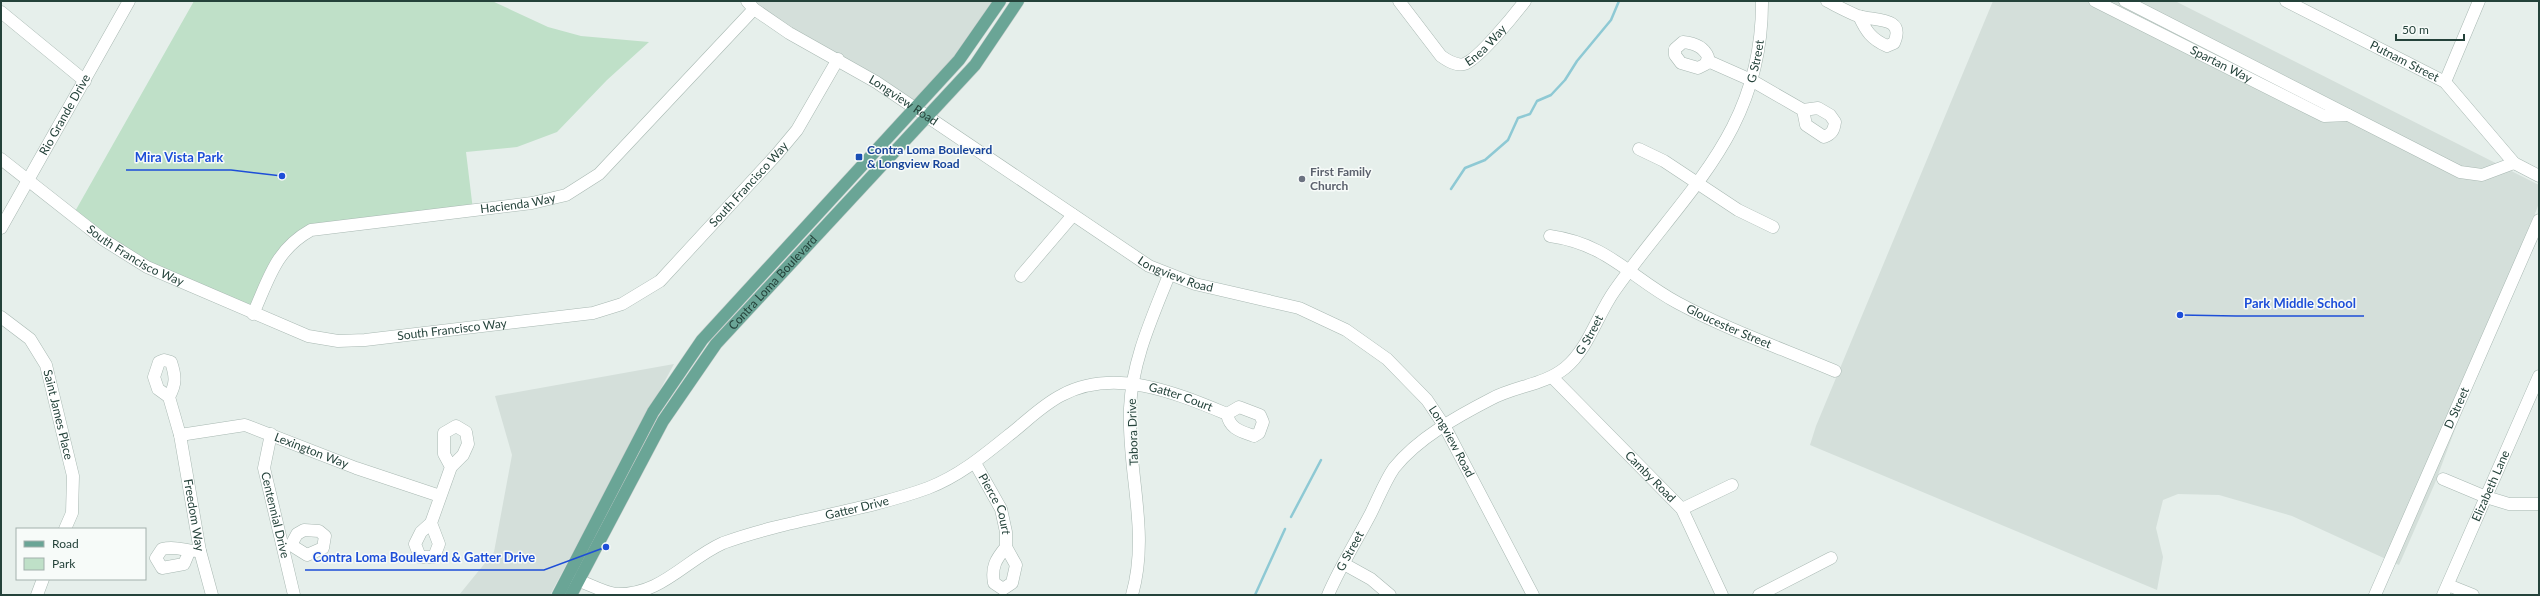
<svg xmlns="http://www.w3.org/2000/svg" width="2540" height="596" viewBox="0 0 2540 596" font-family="Lato,sans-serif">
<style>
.built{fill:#d4dfda}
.green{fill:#bfe0c8}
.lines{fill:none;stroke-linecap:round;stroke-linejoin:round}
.stream{stroke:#8ec9d4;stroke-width:2.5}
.minor-casing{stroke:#a8b8b2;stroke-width:13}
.major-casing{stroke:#c2cac8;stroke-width:13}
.minor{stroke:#fff;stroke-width:12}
.major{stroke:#6aa596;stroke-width:12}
.transit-dot{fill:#1a4fb4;stroke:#f7fbf9;stroke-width:1.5}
.worship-dot{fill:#6b7280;stroke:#f7fbf9;stroke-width:1.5}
.labels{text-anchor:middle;stroke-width:3;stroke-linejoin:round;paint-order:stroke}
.street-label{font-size:12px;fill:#24423a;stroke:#f7fbf9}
.transit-label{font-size:12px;font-weight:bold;fill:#164399;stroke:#f7fbf9;text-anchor:start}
.worship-label{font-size:12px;font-weight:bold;fill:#5b616d;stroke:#f7fbf9;text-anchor:start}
.leader{fill:none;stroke:#1d4ed8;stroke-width:1.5}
.callout-dot{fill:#1d4ed8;stroke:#f7fbf9;stroke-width:1.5}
.callout-label{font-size:13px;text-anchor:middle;font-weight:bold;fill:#1d4ed8;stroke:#f7fbf9;stroke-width:3;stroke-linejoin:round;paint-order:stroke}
</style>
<rect width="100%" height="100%" fill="#e6efeb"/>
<path class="built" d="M747 1H1000L913 108Z
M1993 1H2175L2539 185V203L2435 483 2399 565 2292 516 2219 495 2178 494 2163 500 2156 528 2163 557 2157 590 1810 445 1816 426Z
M674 364 550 595H459L494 552 512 455 495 396Z"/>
<path class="green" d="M194 1H492L548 27 581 36 649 42 607 80 557 132 517 147 466 152 473 210 311 231 294 240 253 314 189 287 73 215Z"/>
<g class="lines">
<path class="stream" d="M1451 189 1465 168 1485 160 1508 140 1518 118 1530 114 1537 101 1551 95 1565 80 1577 61 1611 20 1619 1
M1291 517 1321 460
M1255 595 1285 529"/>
<g class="minor-casing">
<g id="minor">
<path id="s1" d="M747 1 754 9 789 33 876 82 1149 266 1195 284 1299 308 1346 330 1387 359 1427 400 1445 427 1533 595"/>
<path id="s2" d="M1399 1 1441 56C1448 61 1456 66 1464 64 1478 60 1515 14 1525 1"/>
<path d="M1827 1C1837 6 1848 12 1858 16 1874 21 1906 16 1894 43L1887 46C1871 39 1866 31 1859 16"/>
<path id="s3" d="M2095 1 2324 116 2348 115"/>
<path d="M2125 1 2460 172 2482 175 2514 163"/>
<path id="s4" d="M2286 1 2445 82 2514 163 2539 176"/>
<path d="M1 12 85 81"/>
<path d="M1683 42C1694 43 1704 47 1708 57L1706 64 1698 68 1681 63 1675 55V49Z"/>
<path d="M1708 61 1751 80 1803 110 1818 108 1830 115 1835 122C1834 130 1832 134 1824 137L1806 125 1803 110"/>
<path d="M2445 82 2479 1"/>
<path d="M1639 149 1664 161 1738 210 1773 227"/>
<path id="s5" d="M1 159 104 240 147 267 308 336 338 341 365 340 593 313 622 304 660 281 777 154 797 130 838 59"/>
<path id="s6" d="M1 228 129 1"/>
<path id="s7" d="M1550 236C1608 244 1631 278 1678 303 1728 330 1783 349 1835 371"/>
<path d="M1021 276 1073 215"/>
<path id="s8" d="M253 314C269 279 275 250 311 230L532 203 566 195 599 174 754 9"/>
<path id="s9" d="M1 317 30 339 46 365 73 476 72 513 65 529"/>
<path id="s10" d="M1552 377 1682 509 1722 595"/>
<path id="s11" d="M169 397C176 384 176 377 171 362L164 360 159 362 154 377 158 389 169 397 180 435 200 551 212 595"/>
<path d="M1239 407 1260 415 1263 422 1259 433 1254 436C1240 431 1230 429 1227 414Z"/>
<path id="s12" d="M271 434 264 468 294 595"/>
<path id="s13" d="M180 435 245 425 356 468 440 496"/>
<path id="s14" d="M975 463 1001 509 1006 532V547L1016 565 1012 583 1003 589 994 583C991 567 996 559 1006 547"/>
<path d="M2443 479 2486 497 2509 504H2539"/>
<path d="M1682 509 1732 485"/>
<path d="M431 523 439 544 434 557H420L415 544 421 532 431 523 451 467 463 455 468 444 466 432 456 426 444 433V454L451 467"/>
<path d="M304 530 319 531 325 536 323 548 307 555 291 545 297 534Z"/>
<path d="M189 552 184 564 162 568 156 558 162 549C178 545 185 552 200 551"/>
<path d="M1344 564 1371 579 1390 595"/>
<path id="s15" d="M569 578C585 581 599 591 615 594 661 596 685 560 723 543 789 519 862 512 928 488 959 476 983 456 1009 435 1026 422 1042 405 1062 395 1115 367 1176 393 1227 414"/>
<path d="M2448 585 2473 595"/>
<path d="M37 595 43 579"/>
<path d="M1132 595C1150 532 1127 471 1130 408 1132 361 1152 318 1169 275"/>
<path id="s16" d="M1328 595C1340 567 1357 540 1371 513 1378 499 1385 481 1394 468 1418 438 1458 416 1491 399 1515 386 1544 385 1565 368 1589 348 1597 315 1615 290 1684 192 1763 132 1762 1"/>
<path d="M1759 595 1831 558"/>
<path id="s17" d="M2375 595 2539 220"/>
<path id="s18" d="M2443 595 2539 376"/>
</g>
</g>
<g class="major-casing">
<g id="major">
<path d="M558 595 653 412 702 340 959 60 1000 1"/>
<path id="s19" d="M571 595 663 421 716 344 975 65 1018 1"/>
</g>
</g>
<use href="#minor" class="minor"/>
<use href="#major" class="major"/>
</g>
<rect class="transit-dot" x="855" y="153" width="8" height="8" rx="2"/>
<circle class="worship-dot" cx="1302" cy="179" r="4"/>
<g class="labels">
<g class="street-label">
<text dy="4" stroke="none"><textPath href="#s2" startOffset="123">Enea Way</textPath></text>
<text dy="4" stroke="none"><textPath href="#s16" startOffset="708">G Street</textPath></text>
<text dy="4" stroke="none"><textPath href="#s4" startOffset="133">Putnam Street</textPath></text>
<text dy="4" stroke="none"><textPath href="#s3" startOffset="141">Spartan Way</textPath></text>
<text dy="4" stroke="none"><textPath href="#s1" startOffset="186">Longview Road</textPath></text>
<text dy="4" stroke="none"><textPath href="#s6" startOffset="130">Rio Grande Drive</textPath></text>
<text dy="4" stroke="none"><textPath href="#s5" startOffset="850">South Francisco Way</textPath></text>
<text dy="4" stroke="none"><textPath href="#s8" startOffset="313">Hacienda Way</textPath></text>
<text dy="4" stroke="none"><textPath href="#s5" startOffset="166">South Francisco Way</textPath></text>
<text dy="4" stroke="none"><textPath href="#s1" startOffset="510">Longview Road</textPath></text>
<text dy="4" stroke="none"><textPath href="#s19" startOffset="374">Contra Loma Boulevard</textPath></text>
<text dy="4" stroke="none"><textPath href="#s7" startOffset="202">Gloucester Street</textPath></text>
<text dy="4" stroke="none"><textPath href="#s5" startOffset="502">South Francisco Way</textPath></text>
<text dy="4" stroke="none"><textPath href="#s16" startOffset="385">G Street</textPath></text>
<text dy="4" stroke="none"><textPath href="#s15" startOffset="669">Gatter Court</textPath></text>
<text dy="4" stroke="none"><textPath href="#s17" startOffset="204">D Street</textPath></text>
<text dy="4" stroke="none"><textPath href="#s9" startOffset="118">Saint James Place</textPath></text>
<text transform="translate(1133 432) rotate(-92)" y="4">Tabora Drive</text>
<text dy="4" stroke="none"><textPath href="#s1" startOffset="846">Longview Road</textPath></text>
<text dy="4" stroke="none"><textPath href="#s13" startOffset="137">Lexington Way</textPath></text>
<text dy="4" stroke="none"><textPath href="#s10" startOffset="140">Camby Road</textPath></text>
<text dy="4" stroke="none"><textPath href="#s18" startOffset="119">Elizabeth Lane</textPath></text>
<text dy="4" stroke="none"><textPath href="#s14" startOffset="46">Pierce Court</textPath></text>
<text dy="4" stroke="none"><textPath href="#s15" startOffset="309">Gatter Drive</textPath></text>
<text dy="4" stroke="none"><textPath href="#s11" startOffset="212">Freedom Way</textPath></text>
<text dy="4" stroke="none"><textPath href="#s12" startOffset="83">Centennial Drive</textPath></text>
<text dy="4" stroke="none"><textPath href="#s16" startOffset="49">G Street</textPath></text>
</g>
<g class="transit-label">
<text x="867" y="154">Contra Loma Boulevard<tspan x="867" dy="14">&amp; Longview Road</tspan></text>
</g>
<g class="worship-label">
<text x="1310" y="176">First Family<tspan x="1310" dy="14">Church</tspan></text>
</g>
</g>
<path class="leader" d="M282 176L231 170H126M2180 315L2236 316H2364M606 547L544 570H305"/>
<g class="callout-dot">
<circle cx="282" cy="176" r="4"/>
<circle cx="2180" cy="315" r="4"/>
<circle cx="606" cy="547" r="4"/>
</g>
<g class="callout-label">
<text x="179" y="162">Mira Vista Park</text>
<text x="2300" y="308">Park Middle School</text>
<text x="424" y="562">Contra Loma Boulevard &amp; Gatter Drive</text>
</g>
<rect width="2540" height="596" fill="none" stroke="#24423a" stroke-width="4"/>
<rect x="16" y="528" width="130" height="52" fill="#f7fbf9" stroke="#a3b1ad"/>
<rect x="24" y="541" width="20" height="6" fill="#6aa596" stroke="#a3b1ad"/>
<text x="52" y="548" font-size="12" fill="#24423a">Road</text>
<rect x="24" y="558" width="20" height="12" fill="#bfe0c8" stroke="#a3b1ad"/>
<text x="52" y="568" font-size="12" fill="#24423a">Park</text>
<path d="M2396 34v6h68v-6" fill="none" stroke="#24423a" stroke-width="2"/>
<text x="2402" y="34" font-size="12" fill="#24423a" stroke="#f7fbf9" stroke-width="3" paint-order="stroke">50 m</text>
</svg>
